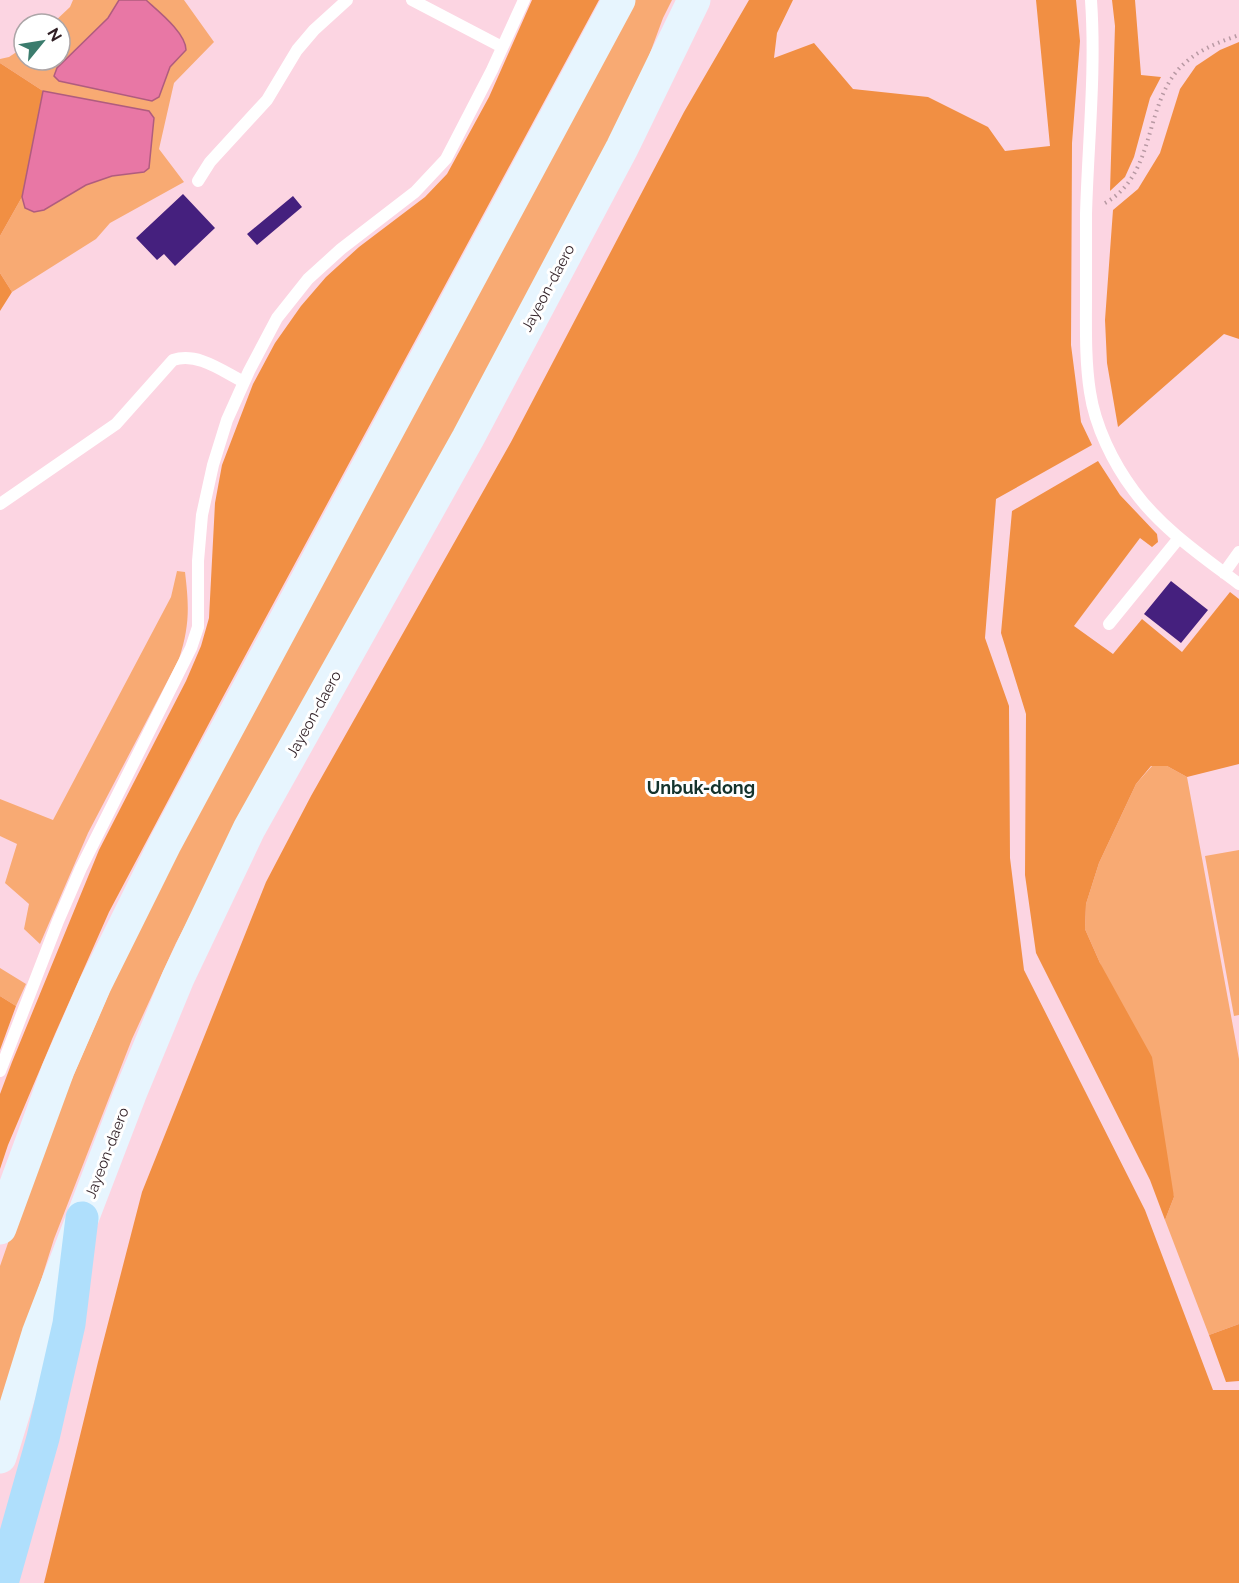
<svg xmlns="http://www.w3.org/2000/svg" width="1239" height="1583" viewBox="0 0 1239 1583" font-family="Raleway,sans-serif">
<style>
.green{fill:#f8aa73}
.forest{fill:#f18f43}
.water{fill:#e877a5;stroke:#b05c7e;stroke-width:1.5}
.building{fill:#45207e}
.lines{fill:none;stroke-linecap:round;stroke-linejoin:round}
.path{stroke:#b899a3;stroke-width:4;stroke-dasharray:1.5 4.5;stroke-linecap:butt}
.lane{stroke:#fff;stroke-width:12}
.secondary{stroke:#e7f5fe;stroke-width:33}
.highway{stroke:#afdffc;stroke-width:33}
.labels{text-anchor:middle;stroke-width:6;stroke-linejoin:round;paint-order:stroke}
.street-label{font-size:15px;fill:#2f1e24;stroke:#fff}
.quarter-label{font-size:18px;font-weight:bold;fill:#14332c;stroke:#fff}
</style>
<rect width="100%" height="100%" fill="#fcd5e2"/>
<path class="green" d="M73 0H119L108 18 57 68 54 76 59 81 152 101 159 97 170 67 186 50C186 34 158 11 146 0H184L214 42 174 83 159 149 184 182 110 223 96 239 12 292 0 273V236L22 197 25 208 34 212 44 210 86 185 112 176 144 172 149 111 43 91 0 63V59L9 57 24 47V60H60V24H52L70 7Z
M632 0H672L663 18 646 64 605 153 390 553 221 857 176 943 132 1039 54 1239 0 1411V1266L37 1160 151 896Z
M177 571 185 572C189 606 190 625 179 659L88 833 40 944 24 929 29 904 5 883 17 844 0 836V799L53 820 171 597Z
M1152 766H1167L1187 777 1239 1059V1324L1209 1335 1165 1220 1174 1197 1100 963 1085 929 1086 904 1099 863 1136 784Z
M1239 850V1015L1234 1016 1205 856Z
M0 968 26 984 16 1006 0 996Z"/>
<path class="forest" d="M532 0H599L223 697 109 912 55 1034 8 1145 0 1169V1094L12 1062 99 850 186 681 201 646 209 618 215 503 222 465 253 384 275 343 301 306 326 277 359 247 425 197 447 174 489 97Z
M749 0H793L777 33 774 58 814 43 853 89 928 97 988 127 1005 151 1050 146 1036 0H1076L1080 41 1072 143 1071 345 1081 422 1092 445 996 499 985 638 1009 706 1010 858 1024 970 1145 1210 1213 1390H1239V1583H44L98 1362 142 1192 266 882 311 796 511 442 684 112Z
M1112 0H1135L1141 75 1161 77 1150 98 1134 157 1125 177 1110 191 1115 26Z
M1239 42V339L1224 334 1118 427 1107 363 1105 320 1113 210 1138 189 1160 153 1180 89 1196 66 1220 50Z
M0 63 43 91 22 197 0 236Z
M0 273 12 292 0 311Z
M1098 461 1120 495 1157 534 1158 542 1152 547 1140 538 1074 626 1113 654 1142 619 1182 652 1230 592 1239 599V764L1187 777 1167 766H1151L1136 784 1099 863 1086 904 1085 929 1100 963 1152 1057 1174 1197 1165 1220 1150 1180 1036 953 1025 875 1026 714 1001 633 1012 511Z
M0 996 16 1006 0 1050Z
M1239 1324V1381L1226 1382 1209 1335Z"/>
<path class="water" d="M119 0H146C158 11 186 33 186 50L170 67 159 97 152 101 59 81 54 76 57 68 108 18Z
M43 91 149 111 154 118 149 168 144 172 112 176 86 185 44 210 34 212 25 208 22 197Z"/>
<path class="building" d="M183 194 215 228 175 266 164 254 157 260 136 238Z
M293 196 302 207 257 245 247 234Z
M1171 581 1208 610 1181 643 1144 614Z"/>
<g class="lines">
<path class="path" d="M1105 203C1159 173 1142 99 1186 62 1202 48 1220 42 1239 35"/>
<path class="lane" d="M412 0 502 47
M1091 0C1096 71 1088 143 1086 214 1086 241 1086 269 1086 296 1086 327 1085 360 1090 392 1095 426 1113 463 1134 491 1162 529 1202 556 1239 584
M198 181 210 162 267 100 297 50 314 30 347 0
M0 504 116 424 173 360C198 352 222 371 244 382
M1224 573 1239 552
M1109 624 1179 538
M0 1071 58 921 81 868 191 648 198 627V561L202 515 213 465 227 420 249 371 277 318 308 279 341 249 415 192 446 159 492 70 524 0"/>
<path class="secondary" d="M0 1228 58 1070 95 985 165 844 619 0
M0 1457 38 1334 130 1094 178 978 249 829 468 438 622 148 694 0"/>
<path class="highway" d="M2 1583 43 1438 69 1324 82 1218"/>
</g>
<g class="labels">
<g class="street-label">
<text transform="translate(548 288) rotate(-62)" y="5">Jayeon-daero</text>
<text transform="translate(314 714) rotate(-61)" y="5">Jayeon-daero</text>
<text transform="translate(107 1153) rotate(-69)" y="5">Jayeon-daero</text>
</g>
<g class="quarter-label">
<text x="701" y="794">Unbuk-dong</text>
</g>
</g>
<g transform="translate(42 42) rotate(60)"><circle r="28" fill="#ffffff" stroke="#aca5a7" stroke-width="1.5"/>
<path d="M0-4.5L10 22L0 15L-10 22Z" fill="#3b7c6d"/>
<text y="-9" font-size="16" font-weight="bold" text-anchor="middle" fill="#2f1e24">N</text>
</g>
</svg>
